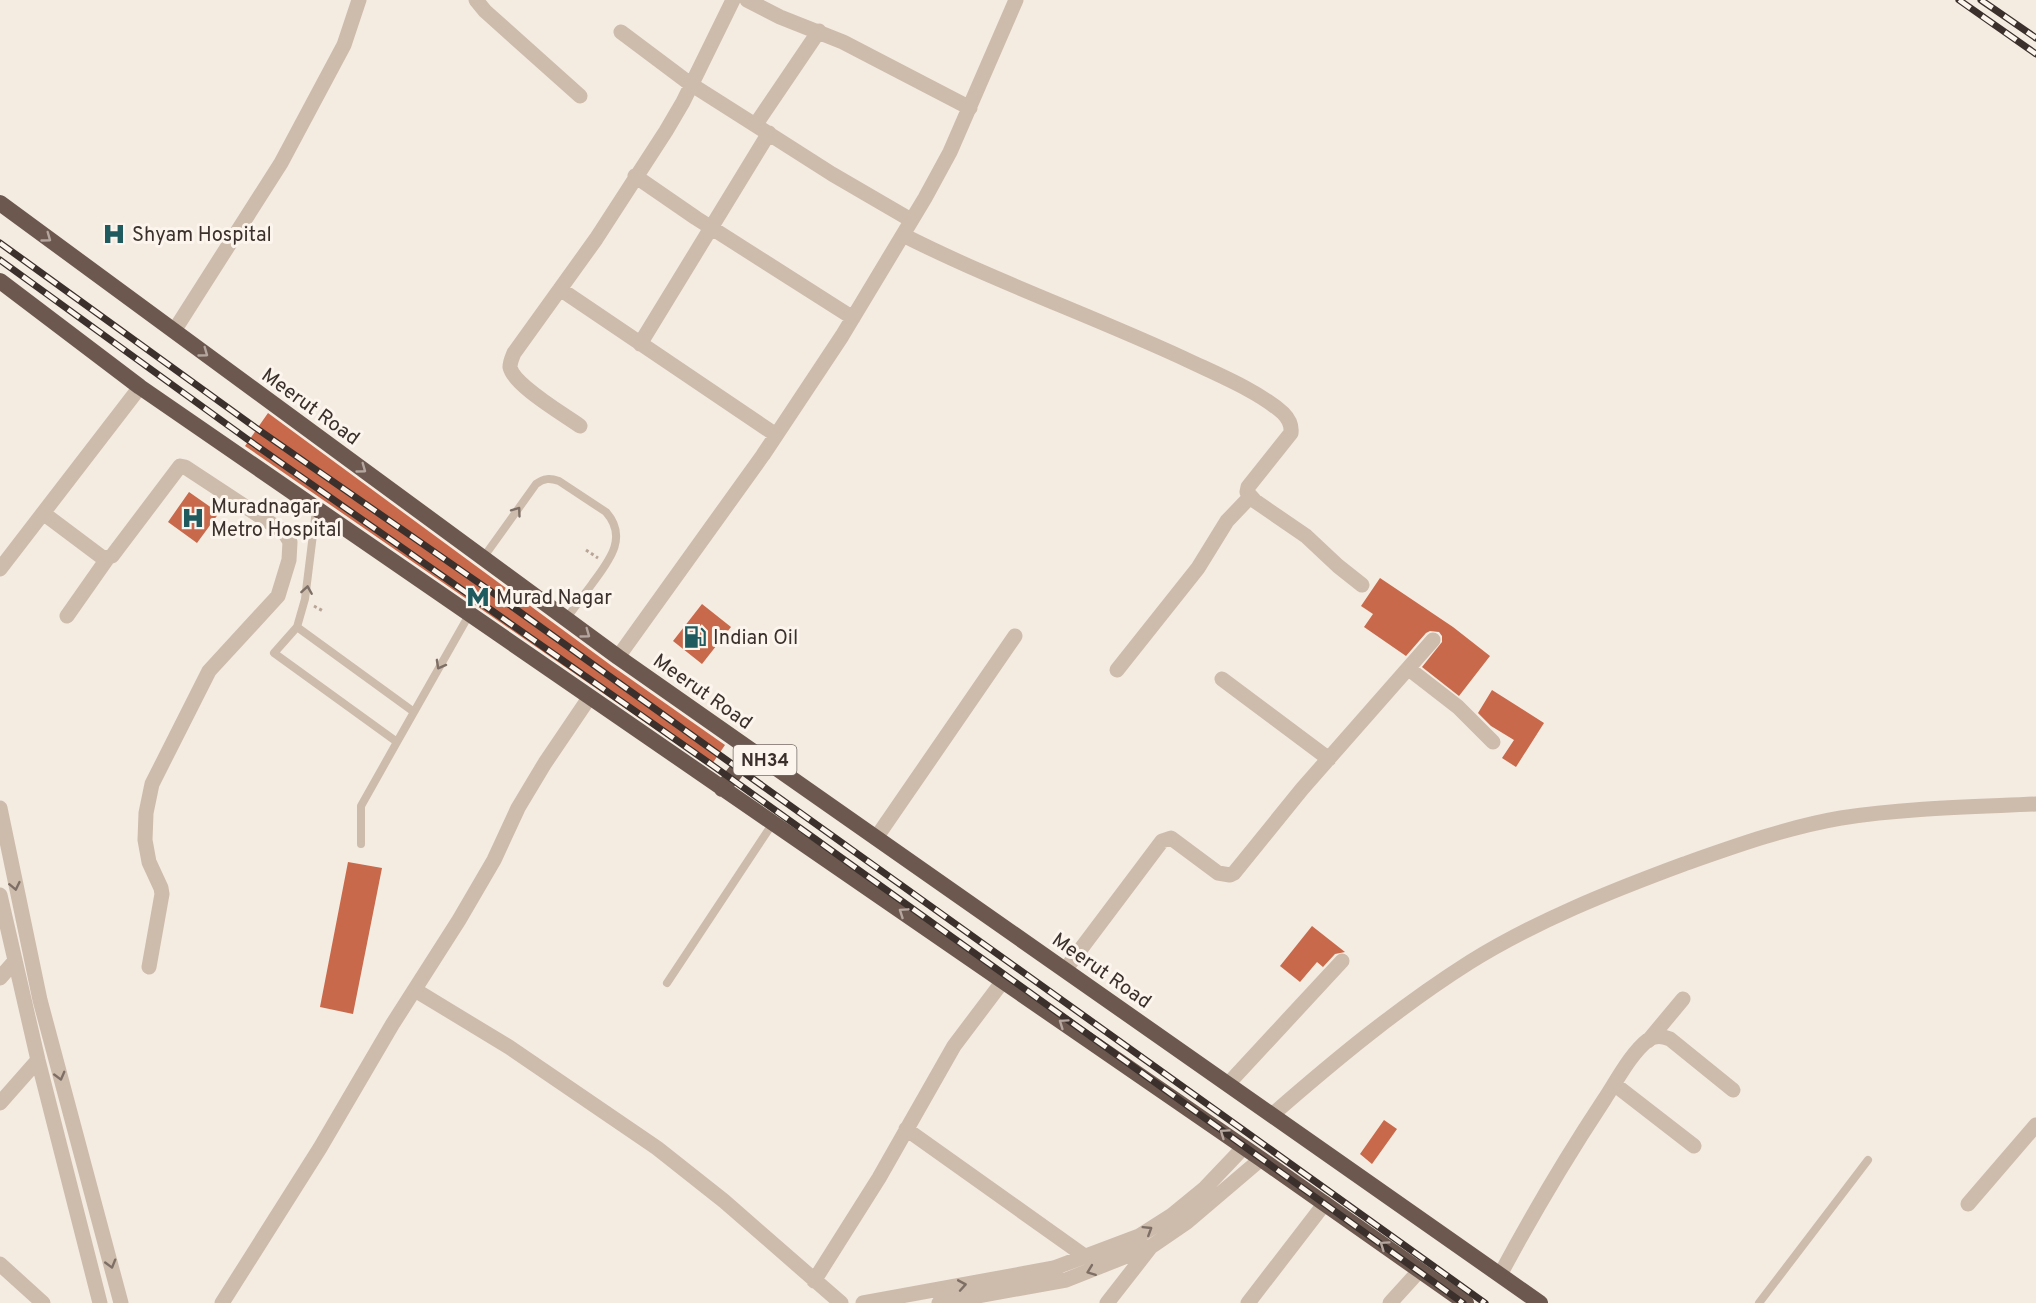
<svg xmlns="http://www.w3.org/2000/svg" width="2036" height="1303" viewBox="0 0 2036 1303" font-family="Overpass,sans-serif">
<style>
.building{fill:#c8694b}
.lines{fill:none;stroke-linecap:round;stroke-linejoin:round}
.path{stroke:#b9a596;stroke-width:3;stroke-dasharray:3 3;stroke-linecap:butt}
.service{stroke:#cdbbac;stroke-width:8}
.minor{stroke:#cdbbac;stroke-width:15}
.tertiary{stroke:#cdbbac;stroke-width:15}
.trunk{stroke:#6c584f;stroke-width:16}
.rail-casing{stroke:#3b302b;stroke-width:7}
.rail{stroke:#fbf5ee;stroke-width:4.5;stroke-dasharray:14;stroke-linecap:butt}
.oneway{stroke:#b4a69e}
.oneway2{stroke:#7d6f65}
.labels{text-anchor:middle;stroke-width:6;stroke-linejoin:round;paint-order:stroke}
.shield{fill:#fbf5ee;stroke:#756b66;stroke-width:1.5}
.shield-label{font-size:18px;font-weight:bold;fill:#3b302b}
.poi-label{font-size:20px;fill:#3b302b;stroke:#fbf5ee;text-anchor:start}
.street-label{font-size:20px;fill:#3b302b;stroke:#fbf5ee}
</style>
<rect width="100%" height="100%" fill="#f4ebe1"/>
<path class="building" d="M268 413 612 666 725 745 710 767 245 446Z
M189 492 219 513 197 543 168 522Z
M1380 578 1453 627 1490 656 1459 696 1422 667 1442 642V636L1439 632 1430 631 1426 633 1406 656 1364 627 1373 614 1361 606Z
M702 604 731 627 702 664 673 641Z
M1492 690 1544 723 1516 767 1502 758 1514 740 1491 726 1478 713Z
M348 862 382 868 353 1014 320 1007Z
M1312 926 1345 952 1335 954 1323 967 1317 962 1300 982 1280 966Z
M1384 1120 1397 1129 1372 1164 1360 1154Z"/>
<g class="lines">
<path class="path" d="M586 550 598 558
M314 606 323 611"/>
<path class="service" d="M316 510 305 599 297 627 414 712 469 615
M483 558 536 484C544 478 550 478 559 481L606 512C629 538 608 562 592 584 583 596 575 607 566 619
M297 627 274 653 397 742 414 712
M361 844V806L397 742
M667 983 773 823
M1759 1303 1868 1160"/>
<path class="minor" d="M476 0 485 11 580 96
M747 0 780 17 843 42 970 108
M621 32 689 83 832 174 911 220
M756 124 819 31
M635 176 696 218 853 318
M903 235C994 281 1090 315 1183 358 1214 373 1257 390 1283 413 1289 419 1292 425 1291 433L1248 487 1247 492 1255 501 1306 536 1338 566 1362 585
M560 289 776 435
M174 331 281 163 344 45 359 0
M640 344 769 133
M580 426C565 415 513 385 510 367 510 362 512 358 514 353L596 239 666 131 683 102 733 0
M43 513 103 558 112 556 180 466 185 467 284 532 290 542 289 560 278 596 209 671 152 784 146 813 145 840 149 862 161 888 162 894 149 967
M0 569 140 387
M67 616 107 559
M618 657 763 455 842 336 925 198 950 152 1016 0
M1409 669 1458 707 1493 742
M1117 670 1198 568 1227 521 1250 497
M1222 679 1329 759
M0 808 40 1000 121 1303
M876 838 1015 636
M0 895 38 1060 100 1303
M1065 970 1162 841 1171 838 1175 841 1218 873 1230 875 1234 873 1302 789 1433 640
M0 978 14 962
M415 990 509 1047 657 1148 724 1201 841 1303
M1648 1041 1683 999
M1228 1084 1342 961
M1614 1084 1694 1146
M0 1103 38 1060
M1272 1115C1335 1060 1399 1007 1470 962 1536 921 1611 891 1684 864 1735 846 1788 827 1841 818 1905 808 1971 807 2036 804
M906 1129 1086 1257
M1968 1204 2036 1125
M0 1264 43 1303
M1500 1275C1532 1215 1567 1156 1604 1100 1616 1082 1631 1053 1648 1040 1656 1035 1662 1036 1670 1039L1733 1090
M814 1281 879 1178 954 1046 1003 981
M863 1303 1054 1268 1139 1236 1172 1215 1205 1188 1244 1147
M939 1303 1066 1280 1152 1246 1187 1222 1261 1159
M1107 1303 1150 1248
M1248 1303 1325 1203
M1390 1303 1420 1270"/>
<path class="tertiary" d="M222 1303 320 1148 392 1025 459 920 494 860 518 808 545 763 589 698"/>
<path class="trunk" d="M0 203 618 657 1540 1303
M0 281 140 387 1261 1159 1466 1303
M722 789 752 751"/>
<g class="rail-casing">
<path id="rail" d="M1959 0 2036 54
M1981 0 2036 38
M0 243 256 428 489 590 1485 1303
M0 260 247 439 712 765 1463 1303"/>
</g>
<use href="#rail" class="rail"/>
</g>
<defs><path id="oneway-chevron" d="M-2-3.5L2.5 0L-2 3.5" fill="none" stroke-width="1.6" stroke-linecap="round" stroke-linejoin="round" transform="scale(1.5)"/></defs>
<g class="oneway">
<use href="#oneway-chevron" transform="translate(47 238) rotate(36)"/>
<use href="#oneway-chevron" transform="translate(204 353) rotate(36)"/>
<use href="#oneway-chevron" transform="translate(362 469) rotate(36)"/>
<use href="#oneway-chevron" transform="translate(586 634) rotate(36)"/>
<use href="#oneway-chevron" transform="translate(903 912) rotate(-146)"/>
<use href="#oneway-chevron" transform="translate(1063 1023) rotate(-145)"/>
<use href="#oneway-chevron" transform="translate(1224 1133) rotate(-145)"/>
<use href="#oneway-chevron" transform="translate(1384 1245) rotate(-145)"/>
</g>
<g class="oneway2">
<use href="#oneway-chevron" transform="translate(517 511) rotate(-54)"/>
<use href="#oneway-chevron" transform="translate(307 590) rotate(-81)"/>
<use href="#oneway-chevron" transform="translate(440 665) rotate(119)"/>
<use href="#oneway-chevron" transform="translate(15 886) rotate(78)"/>
<use href="#oneway-chevron" transform="translate(60 1076) rotate(75)"/>
<use href="#oneway-chevron" transform="translate(1148 1230) rotate(-32)"/>
<use href="#oneway-chevron" transform="translate(111 1264) rotate(74)"/>
<use href="#oneway-chevron" transform="translate(1091 1271) rotate(159)"/>
<use href="#oneway-chevron" transform="translate(962 1285) rotate(-10)"/>
</g>
<defs>
<g id="hospital-bare" transform="scale(1.8)"><path d="M-5-5h3v3.5h4V-5h3V5h-3V1.5h-4V5h-3Z" fill="#1f5a5e" stroke="#fbf5ee" stroke-width="2.5" paint-order="stroke"/></g>
<g id="metro-bare" transform="scale(1.8)"><path d="M-5.5 5V-5H-3L0 0L3-5H5.5V5H3V-.5L0 4L-3-.5V5Z" fill="#1f5a5e" stroke="#fbf5ee" stroke-width="2.5" paint-order="stroke"/></g>
<g id="fuel-bare" transform="scale(1.8)"><path d="M-5.5-6h7V0h2V4h1.3V-2.5L3-4.5l.8-.8L6-3V5H2.5V1h-1V6h-7ZM-4.2-4.7v3.2H.2V-4.7Z" fill="#1f5a5e" stroke="#fbf5ee" stroke-width="2.5" paint-order="stroke"/></g>
</defs>
<g fill-rule="evenodd">
<use href="#hospital-bare" x="114" y="234"/>
<use href="#hospital-bare" x="193" y="518"/>
<use href="#metro-bare" x="478" y="597"/>
<use href="#fuel-bare" x="695" y="637"/>
</g>
<g class="labels">
<rect class="shield" x="733.5" y="745" width="63" height="30" rx="4.5"/>
<g class="shield-label">
<text x="765" y="766">NH34</text>
</g>
<g class="poi-label">
<text x="132" y="241">Shyam Hospital</text>
<text x="211" y="513">Muradnagar<tspan x="211" dy="23">Metro Hospital</tspan></text>
<text x="496" y="604">Murad Nagar</text>
<text x="713" y="644">Indian Oil</text>
</g>
<g class="street-label">
<text transform="translate(311 406) rotate(36)" y="7">Meerut Road</text>
<text transform="translate(703 691) rotate(35)" y="7">Meerut Road</text>
<text transform="translate(1102 970) rotate(35)" y="7">Meerut Road</text>
</g>
</g>
</svg>
